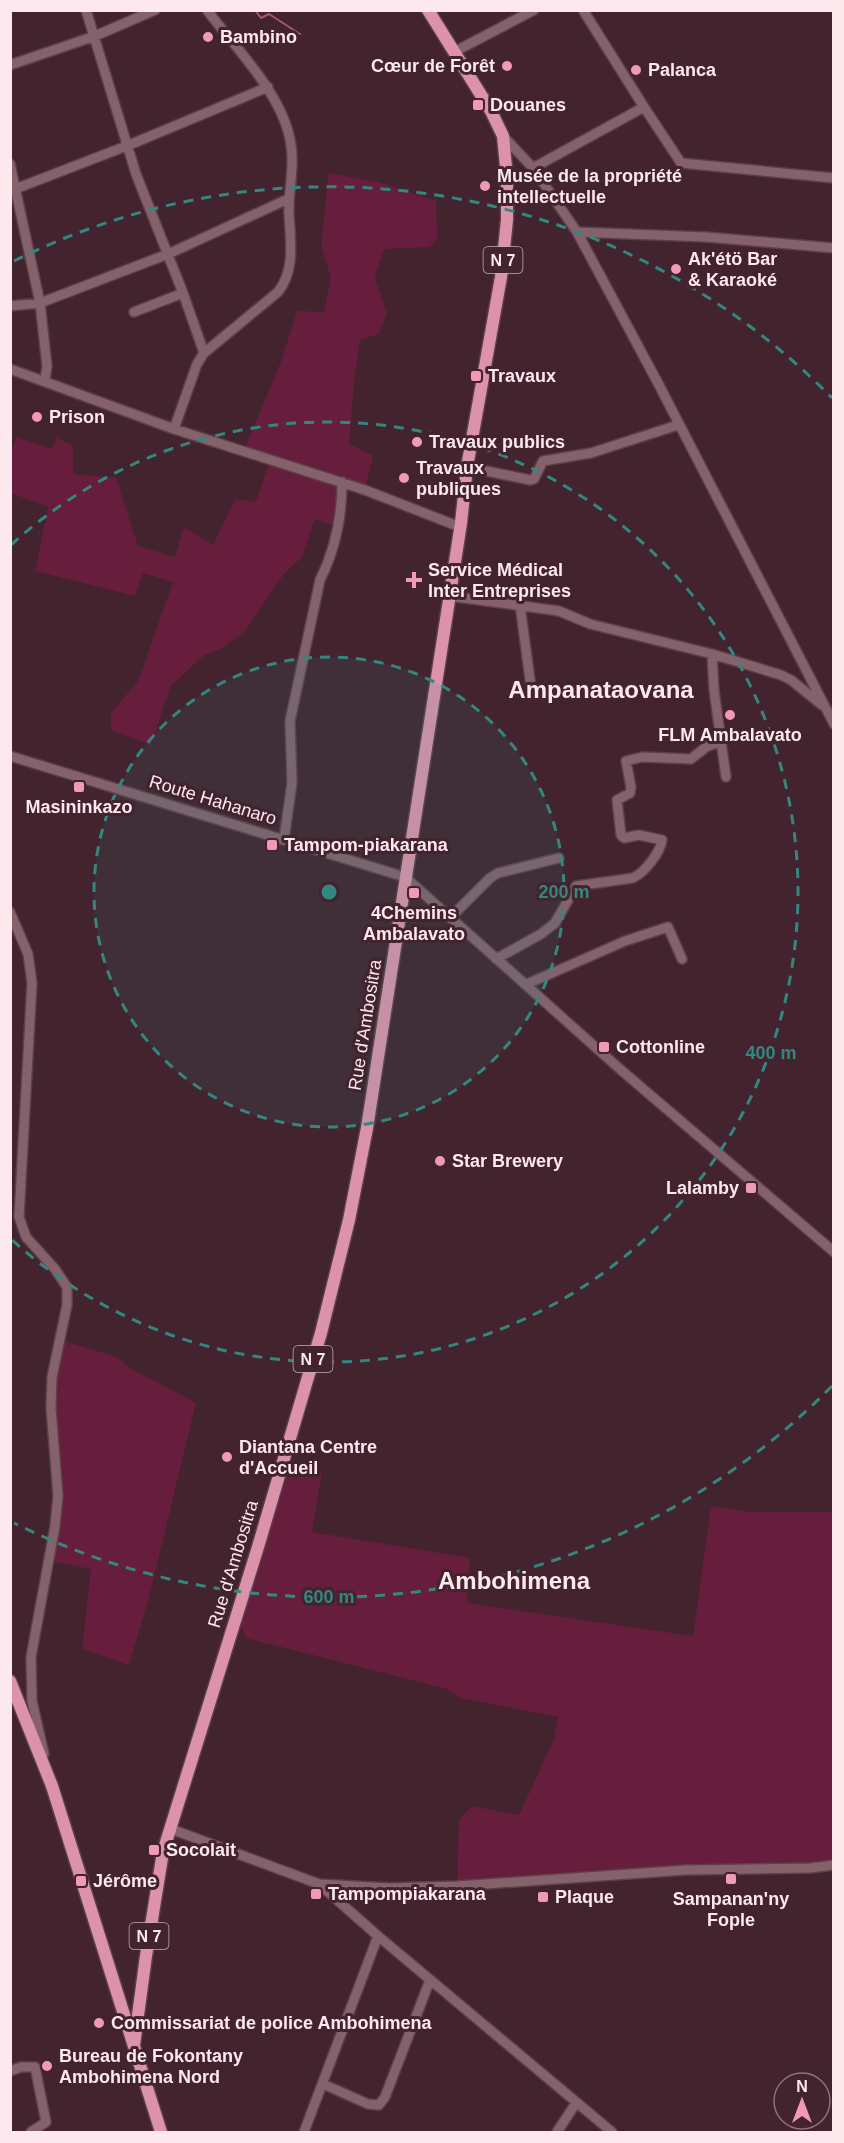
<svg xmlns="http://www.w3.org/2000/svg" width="844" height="2143" viewBox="0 0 844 2143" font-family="Arial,sans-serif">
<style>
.green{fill:#661e3c}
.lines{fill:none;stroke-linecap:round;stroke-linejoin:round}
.stream{stroke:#a55672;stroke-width:2}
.minor-casing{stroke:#5c3f49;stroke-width:12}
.major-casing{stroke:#5c3f49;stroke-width:15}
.minor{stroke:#85616c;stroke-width:9}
.major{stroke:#db92aa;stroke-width:12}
.ring{fill:none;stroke:#338781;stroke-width:3;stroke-dasharray:10 8}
.poi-dot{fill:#f09ab6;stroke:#42232e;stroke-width:2}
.labels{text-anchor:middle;stroke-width:6;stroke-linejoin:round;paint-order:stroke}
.shield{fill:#42232e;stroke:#c5adb4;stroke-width:1.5}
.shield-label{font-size:16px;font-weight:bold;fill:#fde8ee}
.poi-label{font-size:18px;font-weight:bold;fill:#fde8ee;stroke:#42232e;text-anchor:start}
.street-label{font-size:18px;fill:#fde8ee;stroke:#42232e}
.district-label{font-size:24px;font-weight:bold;fill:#fde8ee;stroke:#42232e}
.centre{fill:#338781;stroke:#42232e;stroke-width:3}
.ring-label{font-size:18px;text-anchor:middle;font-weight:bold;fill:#338781;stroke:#42232e;stroke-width:6;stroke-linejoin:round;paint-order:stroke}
</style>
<rect width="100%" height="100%" fill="#42232e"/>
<path class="green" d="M329 173 381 183 436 201 437 238 430 247 384 249 375 277 387 314 379 334 360 340 354 382 349 444 373 456 365 490 342 483 337 527 315 519 302 557 283 575 245 631 222 648 203 656 170 687 151 745 111 730V713L138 681 173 582 143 573 135 596 35 571 48 507 11 493 10 456 16 437 52 449 56 438 73 445V474L116 478 138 546 175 557 184 527 213 545 235 499 256 502 270 459 244 450 282 359 297 311 324 312 331 278 321 245Z
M60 1340 117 1357 132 1369 196 1403 149 1597 129 1665 82 1649 91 1569 49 1561 55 1526 51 1408Z
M289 1465 322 1471 312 1532 470 1558 467 1603 693 1636 711 1506 750 1512H833V1865L686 1870 457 1886 459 1820 472 1806 519 1815 554 1739 558 1717 460 1698 447 1689 246 1638 240 1624Z"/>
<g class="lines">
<path class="stream" d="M255 10 261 18 269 14 300 34"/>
<g class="minor-casing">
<path id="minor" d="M86 10 136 174 183 293 204 353
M454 52 534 10
M10 65 95 36 155 10
M644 107 681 163 834 178
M503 136 533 168 577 232 659 385 834 724
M10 164 40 303 47 366 45 381
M533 168 644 107 583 10
M10 191 129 145 268 87
M577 232 706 237 834 248
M10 306 40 303 168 254 288 199
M134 312 183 293
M10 369 174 429 365 490 460 527
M174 429 197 364 204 353 278 292C296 269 290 240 289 213 288 190 295 168 291 145 284 95 236 49 207 10
M467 467 530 480 534 479 543 461 591 453 678 425
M449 596 559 611 590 624 712 654 781 675 791 680 822 705
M520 605 531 687
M712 654 714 690 726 777
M10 756 405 877 621 1070 834 1252
M284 839 292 783 290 721 320 580C335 550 342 516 342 482
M10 912 28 954 32 983 19 1217 26 1237 55 1269 67 1287V1305L52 1377 51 1408 58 1496 55 1526 31 1657 32 1701 44 1754
M450 918 490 878 498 873 559 858
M496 959 541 934 555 923 576 886 633 878C645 872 660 853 662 840L639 835 624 838 621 835 617 800 630 793 631 787 626 761 642 757 691 759 706 747 721 741
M527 984 625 941 668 927 682 959
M171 1829 319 1884 390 1888 457 1886 686 1870 810 1868 834 1865
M319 1884 378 1936 612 2132
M10 2071 21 2067H35L46 2122 31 2132
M323 2084 368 2104 379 2105 385 2097 430 1980
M304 2132 378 1936
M557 2132 576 2103"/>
</g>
<g class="major-casing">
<path id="major" d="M10 1681 52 1786 161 2132
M134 2045 146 1956 163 1852 258 1547 321 1333 349 1220 367 1128 461 523 467 467 501 277 507 220V177L503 136 491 111 428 10"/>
</g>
<use href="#minor" class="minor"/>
<use href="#major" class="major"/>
</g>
<circle cx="329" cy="892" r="235" fill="#338781" fill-opacity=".12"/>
<g class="ring">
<circle cx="329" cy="892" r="235"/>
<path d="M11 545A470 470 0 1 1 11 1239"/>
<path d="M832 1386A705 705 0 0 1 14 1523M14 261A705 705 0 0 1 832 398"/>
</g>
<g class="poi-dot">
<circle cx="208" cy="37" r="6"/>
<circle cx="507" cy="66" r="6"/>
<circle cx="636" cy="70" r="6"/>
<rect x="472" y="99" width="12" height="12" rx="3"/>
<circle cx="485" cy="186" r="6"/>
<circle cx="676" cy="269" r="6"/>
<rect x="470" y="370" width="12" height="12" rx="3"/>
<circle cx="37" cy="417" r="6"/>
<circle cx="417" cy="442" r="6"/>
<circle cx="404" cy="478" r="6"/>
<path d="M411 571h6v6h6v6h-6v6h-6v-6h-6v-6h6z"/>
<circle cx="730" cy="715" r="6"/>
<rect x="73" y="781" width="12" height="12" rx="3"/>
<rect x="266" y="839" width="12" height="12" rx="3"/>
<rect x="408" y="887" width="12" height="12" rx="3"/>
<rect x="598" y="1041" width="12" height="12" rx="3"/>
<circle cx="440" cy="1161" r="6"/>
<rect x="745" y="1182" width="12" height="12" rx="3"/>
<circle cx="227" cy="1457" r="6"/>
<rect x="148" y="1844" width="12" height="12" rx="3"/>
<rect x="725" y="1873" width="12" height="12" rx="3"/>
<rect x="75" y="1875" width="12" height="12" rx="3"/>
<rect x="310" y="1888" width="12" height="12" rx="3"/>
<rect x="537" y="1891" width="12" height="12" rx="3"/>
<circle cx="99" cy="2023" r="6"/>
<circle cx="47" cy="2066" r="6"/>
</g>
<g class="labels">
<g class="shield">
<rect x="483.5" y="247" width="39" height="26" rx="4.5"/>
<rect x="293.5" y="1346" width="39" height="26" rx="4.5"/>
<rect x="129.5" y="1923" width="39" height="26" rx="4.5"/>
</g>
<g class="shield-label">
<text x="503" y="266">N 7</text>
<text x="313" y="1365">N 7</text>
<text x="149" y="1942">N 7</text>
</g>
<g class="poi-label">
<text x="220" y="43">Bambino</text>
<text x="495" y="72" text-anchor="end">Cœur de Forêt</text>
<text x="648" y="76">Palanca</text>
<text x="490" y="111">Douanes</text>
<text x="497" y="182">Musée de la propriété<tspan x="497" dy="21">intellectuelle</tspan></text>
<text x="688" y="265">Ak'étö Bar<tspan x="688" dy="21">&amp; Karaoké</tspan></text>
<text x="488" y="382">Travaux</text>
<text x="49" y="423">Prison</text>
<text x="429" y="448">Travaux publics</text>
<text x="416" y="474">Travaux<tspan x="416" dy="21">publiques</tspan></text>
<text x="428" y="576">Service Médical<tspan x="428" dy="21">Inter Entreprises</tspan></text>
<text x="730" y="741" text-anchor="middle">FLM Ambalavato</text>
<text x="79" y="813" text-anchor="middle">Masininkazo</text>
<text x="284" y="851">Tampom-piakarana</text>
<text x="414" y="919" text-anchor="middle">4Chemins<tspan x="414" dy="21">Ambalavato</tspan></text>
<text x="616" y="1053">Cottonline</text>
<text x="452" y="1167">Star Brewery</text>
<text x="739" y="1194" text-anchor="end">Lalamby</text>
<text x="239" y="1453">Diantana Centre<tspan x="239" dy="21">d'Accueil</tspan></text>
<text x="166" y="1856">Socolait</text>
<text x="93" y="1887">Jérôme</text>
<text x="328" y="1900">Tampompiakarana</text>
<text x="555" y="1903">Plaque</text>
<text x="731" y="1905" text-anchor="middle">Sampanan'ny<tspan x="731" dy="21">Fople</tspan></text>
<text x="111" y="2029">Commissariat de police Ambohimena</text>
<text x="59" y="2062">Bureau de Fokontany<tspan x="59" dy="21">Ambohimena Nord</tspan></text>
</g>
<g class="street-label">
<text transform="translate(213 800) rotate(17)" y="6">Route Hahanaro</text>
<text transform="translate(365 1025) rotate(-81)" y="6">Rue d'Ambositra</text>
<text transform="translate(233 1564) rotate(-73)" y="6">Rue d'Ambositra</text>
</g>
<g class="district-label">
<text x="601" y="698">Ampanataovana</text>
<text x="514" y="1589">Ambohimena</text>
</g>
</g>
<circle cx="329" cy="892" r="9" class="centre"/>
<g class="ring-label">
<text x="564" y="898">200 m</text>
<text x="771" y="1059">400 m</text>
<text x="329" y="1603">600 m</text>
</g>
<rect width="844" height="2143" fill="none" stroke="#fde8ee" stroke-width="24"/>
<g transform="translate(802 2101)"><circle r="28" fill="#42232e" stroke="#8d727b" stroke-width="1.5"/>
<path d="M0-4.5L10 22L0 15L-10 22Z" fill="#f09ab6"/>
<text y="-9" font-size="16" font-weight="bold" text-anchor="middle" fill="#fde8ee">N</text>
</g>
</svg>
